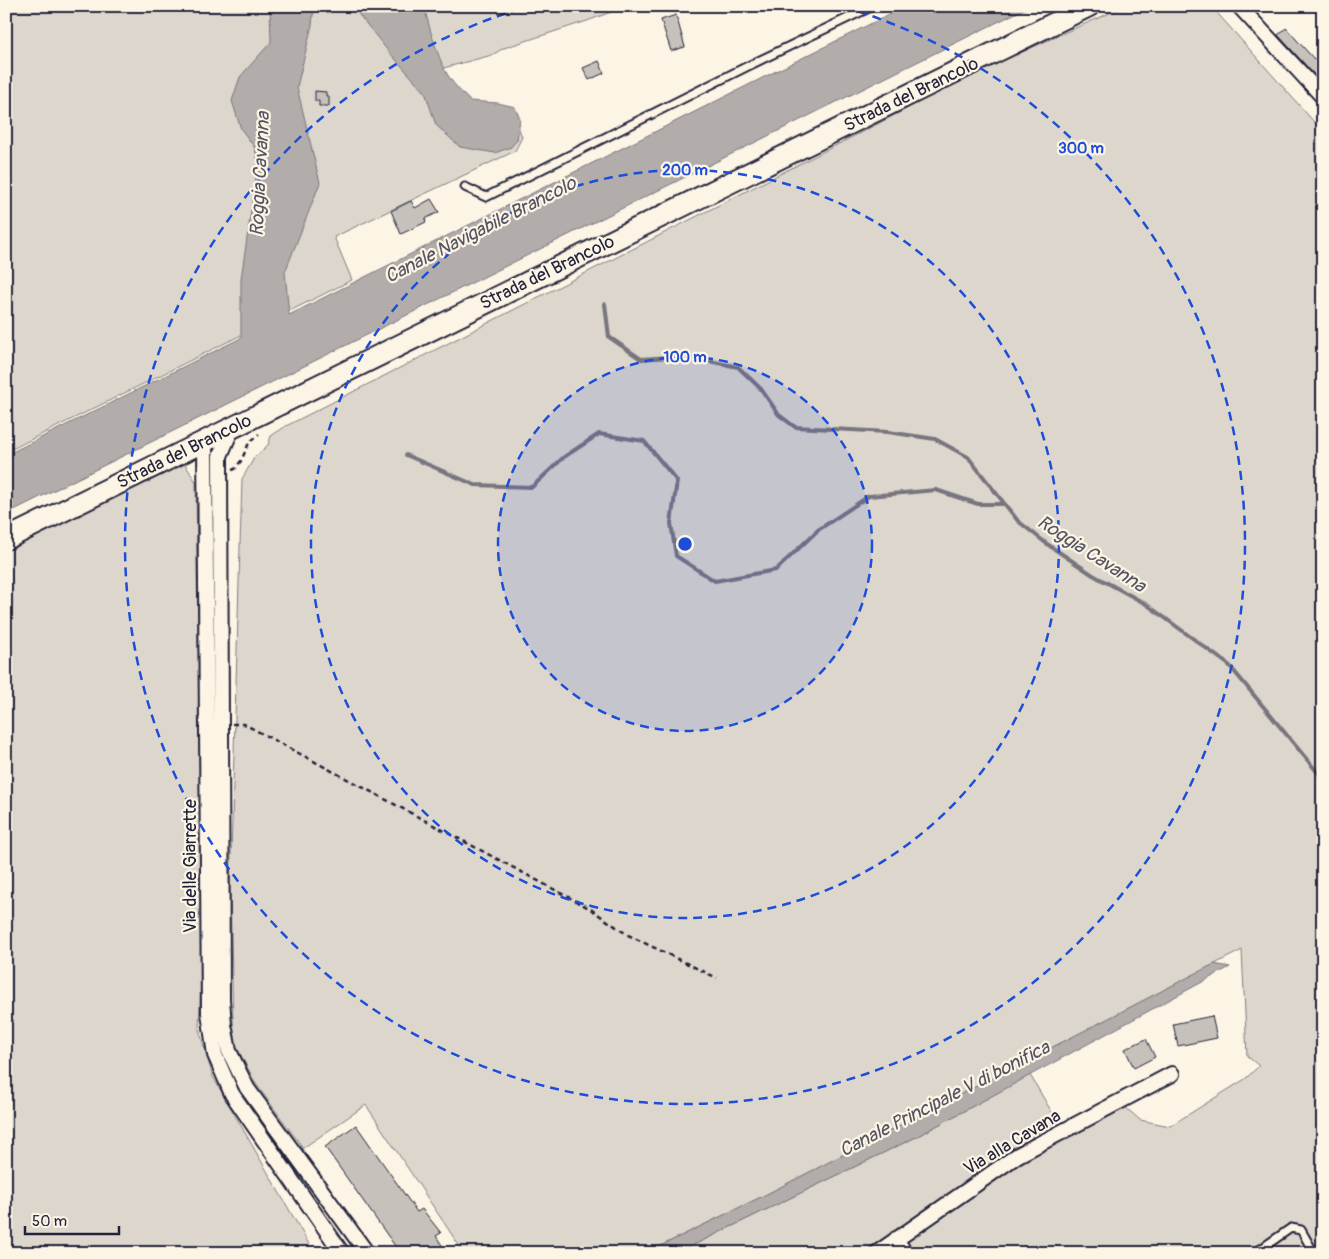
<svg xmlns="http://www.w3.org/2000/svg" width="1329" height="1259" viewBox="0 0 1329 1259" font-family="Pangolin,sans-serif">
<style>
.green{fill:#dcd6cc;stroke:#7f7c84}
.water{fill:#b2adab;stroke:#78757e}
.lines{fill:none;stroke-linecap:round;stroke-linejoin:round}
.stream{stroke:#78757e;stroke-width:4}
.building{fill:#c6c1bb;stroke:#22223b}
.lane-casing{stroke:#22223b;stroke-width:11}
.street-casing{stroke:#22223b;stroke-width:18}
.secondary-casing{stroke:#22223b;stroke-width:24}
.path{stroke:#22223b;stroke-width:2.5;stroke-dasharray:5 4;stroke-linecap:butt}
.lane{stroke:#fcf5e5;stroke-width:7}
.street{stroke:#fcf5e5;stroke-width:14}
.secondary{stroke:#fcf5e5;stroke-width:20}
.ring{fill:none;stroke:#1d4ed8;stroke-width:2.5;stroke-dasharray:9 6}
.labels{text-anchor:middle;stroke-width:4.5;stroke-linejoin:round;paint-order:stroke}
.street-label{font-size:18px;fill:#22223b;stroke:#fcf5e5}
.water-label{font-size:19px;font-style:italic;fill:#545362;stroke:#fcf5e5}
.centre{fill:#1d4ed8;stroke:#fcf5e5;stroke-width:2.5}
.ring-label{font-size:15px;text-anchor:middle;font-weight:bold;fill:#1d4ed8;stroke:#fcf5e5;stroke-width:4.5;stroke-linejoin:round;paint-order:stroke}
</style>
<rect width="100%" height="100%" fill="#fcf5e5"/>
<filter id="ink" filterUnits="userSpaceOnUse"><feTurbulence type="fractalNoise" baseFrequency=".02" numOctaves="2"/><feDisplacementMap in="SourceGraphic" scale="10" xChannelSelector="R" yChannelSelector="G"/><feConvolveMatrix kernelMatrix="1 2 1 2 8 2 1 2 1" color-interpolation-filters="sRGB"/></filter>
<g filter="url(#ink)">
<path class="green" d="M6 6H627L587 21 504 48 492 55 440 69 451 98 518 126 522 137 515 151 334 237 352 280 12 449 9 445 6 446Z
M1126 6H1211L1323 132V1253H913L905 1242 1020 1164 1124 1106 1140 1120 1170 1126 1245 1079 1259 1066 1247 1056 1242 950 765 1195 646 1253H464L366 1105 303 1148 256 1084 236 1046 233 1021 230 889 242 479 254 458 268 445 271 436 286 426 862 132 958 82 1057 36Z
M183 461 196 482 202 954 199 1029 213 1077 314 1253H6V550Z
M1030 1075 1057 1121 1013 1149 862 1253H677L916 1137Z"/>
<path class="water" d="M270 6H314L312 25 297 87 320 183 285 272 289 315 906 6H1030L6 514V455L241 338V279L258 163 255 148 241 129 232 101 240 77 271 42Z
M352 6H424C428 24 439 62 449 77 455 86 462 93 470 101L498 103 515 107 520 119 517 140 511 147 495 153 460 147 436 125 425 92 388 51Z
M1214 964 1230 967 916 1137 677 1253H646L765 1195Z"/>
<g class="lines">
<path class="stream" d="M605 304 609 337 641 359 684 356 738 367 761 389 779 415 795 427 888 432 935 439 968 457 1018 521 1047 544 1093 575 1146 604 1229 665 1323 779
M406 455 475 485 532 487 564 457 599 434 644 441 677 481 671 523 676 556 715 581 776 570 818 530 869 496 936 490 978 504H1004"/>
</g>
<path class="building" d="M676 15 685 47 671 51 661 20Z
M1286 28 1323 69V79L1320 81 1278 35Z
M599 61 604 73 589 80 583 68Z
M315 91 326 92V96H329V106H319V101H315Z
M431 199 439 212 425 219 426 222 401 234 391 211 411 201 415 208Z
M1212 1016 1217 1038 1178 1046 1173 1024Z
M1146 1039 1155 1057 1134 1068 1125 1049Z
M356 1125 417 1212 422 1209 441 1233 436 1236 447 1253H400L325 1147Z"/>
<g class="lines">
<g class="lane-casing">
<path id="lane" d="M465 187 486 197 748 66 873 6
M1255 1253 1291 1228 1301 1230 1314 1253"/>
</g>
<g class="street-casing">
<path id="street" d="M1239 6 1323 97
M233 426 220 456 222 999 224 1025 229 1051 247 1088 367 1253
M205 440 209 1013 215 1055 232 1094 342 1253
M896 1239 905 1253
M877 1253 1018 1155 1172 1074"/>
</g>
<g class="secondary-casing">
<path id="secondary" d="M6 539 1089 6"/>
</g>
<path class="path" d="M232 470 235 469 241 461 249 443 259 434
M232 724H244L589 908 628 935 717 978"/>
<use href="#lane" class="lane"/>
<use href="#street" class="street"/>
<use href="#secondary" class="secondary"/>
</g>
</g>
<circle cx="685" cy="544" r="187" fill="#1d4ed8" fill-opacity=".12"/>
<g class="ring">
<circle cx="685" cy="544" r="187"/>
<circle cx="685" cy="544" r="374"/>
<path d="M844 7A560 560 0 1 1 526 7"/>
</g>
<g class="labels">
<g class="street-label">
<text transform="translate(911 94) rotate(-26)" y="6">Strada del Brancolo</text>
<text transform="translate(547 272) rotate(-26)" y="6">Strada del Brancolo</text>
<text transform="translate(184 451) rotate(-26)" y="6">Strada del Brancolo</text>
<text transform="translate(190 866) rotate(-90)" y="6">Via delle Giarrette</text>
<text transform="translate(1012 1142) rotate(-31)" y="6">Via alla Cavana</text>
</g>
<g class="water-label">
<text transform="translate(259 174) rotate(-87)" y="7">Roggia Cavanna</text>
<text transform="translate(480 229) rotate(-27)" y="7">Canale Navigabile Brancolo</text>
<text transform="translate(1092 553) rotate(33)" y="7">Roggia Cavanna</text>
<text transform="translate(944 1098) rotate(-27)" y="7">Canale Principale V di bonifica</text>
</g>
</g>
<circle cx="685" cy="544" r="8" class="centre"/>
<g class="ring-label">
<text x="1081" y="153">300 m</text>
<text x="685" y="175">200 m</text>
<text x="685" y="362">100 m</text>
</g>
<rect width="1329" height="1259" fill="none" stroke="#fcf5e5" stroke-width="25"/>
<rect x="12" y="12" width="1304" height="1234" fill="none" stroke="#22223b" stroke-width="2" filter="url(#ink)"/>
<path d="M25 1226v8h94v-8" fill="none" stroke="#22223b" stroke-width="2.5"/>
<text x="32" y="1226" font-size="15" fill="#22223b" stroke="#fcf5e5" stroke-width="4" paint-order="stroke">50 m</text>
</svg>
